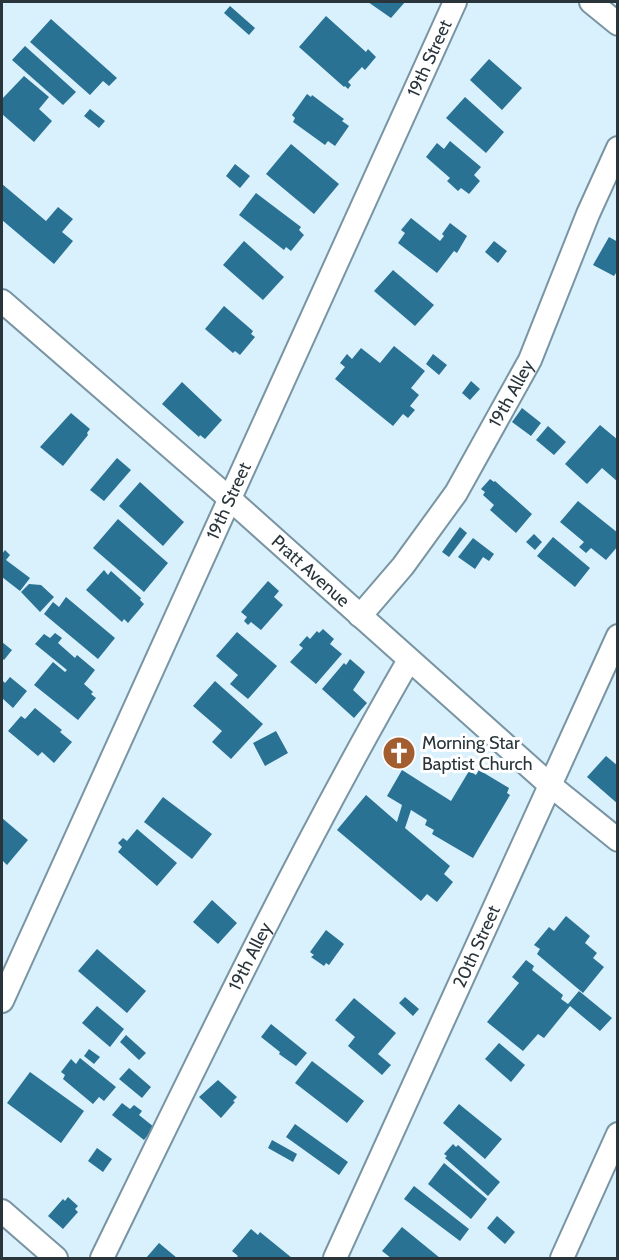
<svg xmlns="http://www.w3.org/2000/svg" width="619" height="1260" viewBox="0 0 619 1260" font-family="Cabin,sans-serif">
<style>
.building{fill:#297293}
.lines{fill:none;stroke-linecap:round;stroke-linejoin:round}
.minor-casing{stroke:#7994a2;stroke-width:26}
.minor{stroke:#fff;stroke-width:22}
.labels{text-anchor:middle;stroke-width:6;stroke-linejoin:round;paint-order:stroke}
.street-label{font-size:18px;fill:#29353b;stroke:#fff}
.poi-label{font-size:18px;fill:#29353b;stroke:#fff;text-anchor:start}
</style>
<rect width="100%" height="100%" fill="#d9f0fd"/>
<path class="building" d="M368 2H405L391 18Z
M230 6 255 28 249 35 224 13Z
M326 16 366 52 368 49 376 57 365 70 362 67 348 82 351 85 348 89 345 86 344 87 299 47Z
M51 19 117 78 109 86 103 81 90 95 30 42Z
M25 46 76 92 63 105 12 60Z
M489 59 522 88 502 110 470 80Z
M24 76 49 97 39 109 52 121 34 142 2 114V99Z
M307 94 311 97 312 95 344 119 342 121 349 126 335 146 328 141 325 145 293 122 295 118 292 115Z
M465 97 504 132 486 153 446 118Z
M90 109 105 121 99 128 84 116Z
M450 141 481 167 474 175 480 181 469 194 461 188 458 191 447 181 450 178 426 157 437 143 444 149Z
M291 144 339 184 314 214 266 174Z
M235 164 250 176 240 188 226 176Z
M2 184 46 221 58 207 73 219 62 232 73 241 54 264 2 220Z
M256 193 301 227 299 230 304 235 291 251 286 247 284 250 239 215Z
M411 218 440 241 444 236 442 234 450 223 467 236 457 253 454 251 437 273 398 243 405 233 401 230Z
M609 237 618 242V270L614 276 593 265Z
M244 241 284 277 263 300 223 265Z
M494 241 507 251 498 263 485 252Z
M393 270 434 305 415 326 374 291Z
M224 306 253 331 251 334 255 337 240 355 235 351 233 353 205 329Z
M394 346 425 371 411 388 419 395 410 406 415 410 408 418 403 414 393 426 335 379 345 367 340 363 347 354 352 359 361 348 380 363Z
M433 354 447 365 439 375 426 364Z
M471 381 480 389 470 400 462 393Z
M182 382 222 420 205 439 200 435 199 437 162 404Z
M522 408 541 423 531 436 512 422Z
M71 413 90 429 87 433 88 435 63 466 40 447Z
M600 425 618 440V482L602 468 587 484 565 464Z
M548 426 566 442 554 455 536 440Z
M117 458 131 470 104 501 90 490Z
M490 479 494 482 495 481 532 514 516 533 490 510 494 505 483 495 485 492 481 489Z
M140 482 184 522 163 546 119 506Z
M578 501 618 533V546L606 560 591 548 586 553 579 547 584 542 560 522Z
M118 519 168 563 144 592 93 548Z
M460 527 467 533 449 557 442 552Z
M534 534 542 542 535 550 526 542Z
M553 537 590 568 575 587 537 556Z
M473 538 494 554 489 561 483 557 475 569 458 557Z
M5 550 10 555 6 560 30 578 20 591 2 577V554Z
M104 570 108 575 111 571 141 598 140 600 144 604 128 623 124 619 122 622 86 590Z
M268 581 279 591 274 597 283 605 261 630 251 622 248 625 244 621 247 617 241 612Z
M29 584 41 585 54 597 40 612 21 592Z
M66 597 115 638 98 659 44 614 53 602 59 607Z
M323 629 334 639 330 644 342 654 316 684 290 662 303 648 299 645 307 636 310 639 317 631 319 633Z
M237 632 277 666 248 699 230 684 238 675 216 656Z
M55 633 62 638 58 643 75 658 77 655 95 670 84 684 93 692 91 694 96 698 78 720 34 685 53 662 65 672 67 670 35 644 44 634 50 638Z
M2 642 12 650 4 660 2 658Z
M350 659 365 672 353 690 367 703 354 718 322 689 344 663 346 665Z
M10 677 27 691 13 708 2 698V680L5 683Z
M215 681 263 724 231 759 212 742 222 731 193 706Z
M35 708 62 730 60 732 72 742 54 763 42 752 38 756 8 731 21 716 25 719Z
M276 731 288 753 265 766 253 743Z
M606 756 618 766V804L587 777Z
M402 770 451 801 469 771 476 775 479 770 509 788 507 793 510 795 473 858 432 834 434 830 425 825 427 820 411 810 405 828 450 866 444 874 453 882 437 902 427 894 421 901 337 830 366 795 397 822 402 805 387 796Z
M163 797 212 834 192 859 144 822Z
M2 818 28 840 7 865 2 860Z
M137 829 177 863 157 886 118 852 122 847 118 843 123 838 127 841Z
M212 900 237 923 218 944 193 922Z
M566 916 590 936 585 943 597 953 593 958 604 967 583 993 537 954 540 949 534 945 549 927 554 931Z
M326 930 344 944 329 965 326 963 324 966 311 957 314 955 310 952Z
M97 949 146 991 127 1013 78 971Z
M526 960 534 966 532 970 563 995 561 999 568 1004 579 991 612 1018 600 1031 570 1006 544 1038 538 1034 523 1051 487 1022 519 983 512 977Z
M405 997 419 1009 413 1016 399 1003Z
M354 998 396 1033 378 1054 391 1065 382 1075 348 1046 355 1037 335 1020Z
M97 1006 124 1029 110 1047 82 1023Z
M271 1024 307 1053 296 1066 279 1054 280 1052 261 1037Z
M126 1035 146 1053 139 1060 120 1042Z
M499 1043 525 1065 511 1082 485 1059Z
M89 1049 100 1057 94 1064 84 1056Z
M80 1058 116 1087 104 1101 99 1097 93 1104 63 1079 65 1075 61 1072 71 1059 76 1064Z
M312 1061 364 1101 347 1123 295 1083Z
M129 1068 151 1087 142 1098 119 1079Z
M30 1072 84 1111 61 1143 7 1103Z
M218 1080 237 1097 233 1101 235 1102 221 1118 199 1097Z
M122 1103 130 1109 134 1105 142 1111 139 1115 154 1127 144 1140 112 1115Z
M459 1104 502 1139 485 1159 443 1123Z
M295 1124 348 1162 339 1175 286 1137Z
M272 1140 297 1154 293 1162 268 1148Z
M453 1144 456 1147 458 1145 500 1182 488 1196 445 1158 447 1156 444 1154Z
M97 1148 112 1159 103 1172 88 1161Z
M444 1163 487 1199 471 1219 428 1184Z
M414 1186 469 1229 460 1241 404 1199Z
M68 1197 78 1206 75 1209 78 1212 63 1229 48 1216 63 1199 65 1201Z
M497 1216 515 1232 505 1244 487 1228Z
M402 1227 440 1258H391L382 1251Z
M251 1229 258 1235 260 1232 292 1258H236L238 1256 232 1251Z
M159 1243 177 1258H146Z"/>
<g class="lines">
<g class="minor-casing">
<g id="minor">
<path d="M591 2 618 24"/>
<path id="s1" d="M2 301 230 499 550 785 618 840"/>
<path id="s2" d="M360 616 403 566 456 493 530 360 588 214 618 148"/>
<path id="s3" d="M2 1001 455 2"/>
<path d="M2 1211 56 1258"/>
<path id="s4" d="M102 1258C200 1057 297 854 409 660"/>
<path id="s5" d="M335 1258 618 636"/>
<path d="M562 1258 618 1134"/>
</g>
</g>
<use href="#minor" class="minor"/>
</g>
<defs>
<g id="church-disc" transform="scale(1.725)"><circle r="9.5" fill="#a25d31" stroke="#fff"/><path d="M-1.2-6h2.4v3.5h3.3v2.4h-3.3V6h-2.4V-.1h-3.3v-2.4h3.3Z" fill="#fff"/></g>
</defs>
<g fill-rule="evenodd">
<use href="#church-disc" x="399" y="753"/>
</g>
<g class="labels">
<g class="street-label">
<text dy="6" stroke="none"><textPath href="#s3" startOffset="1035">19th Street</textPath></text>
<text dy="6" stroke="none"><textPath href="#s2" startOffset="270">19th Alley</textPath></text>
<text dy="6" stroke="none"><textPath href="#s3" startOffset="549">19th Street</textPath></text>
<text dy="6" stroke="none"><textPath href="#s1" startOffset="410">Pratt Avenue</textPath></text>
<text dy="6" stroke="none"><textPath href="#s5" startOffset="342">20th Street</textPath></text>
<text dy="6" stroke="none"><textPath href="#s4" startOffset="336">19th Alley</textPath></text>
</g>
<g class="poi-label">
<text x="422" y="749">Morning Star<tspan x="422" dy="21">Baptist Church</tspan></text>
</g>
</g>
<rect width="619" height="1260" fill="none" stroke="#29353b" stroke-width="6"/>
</svg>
